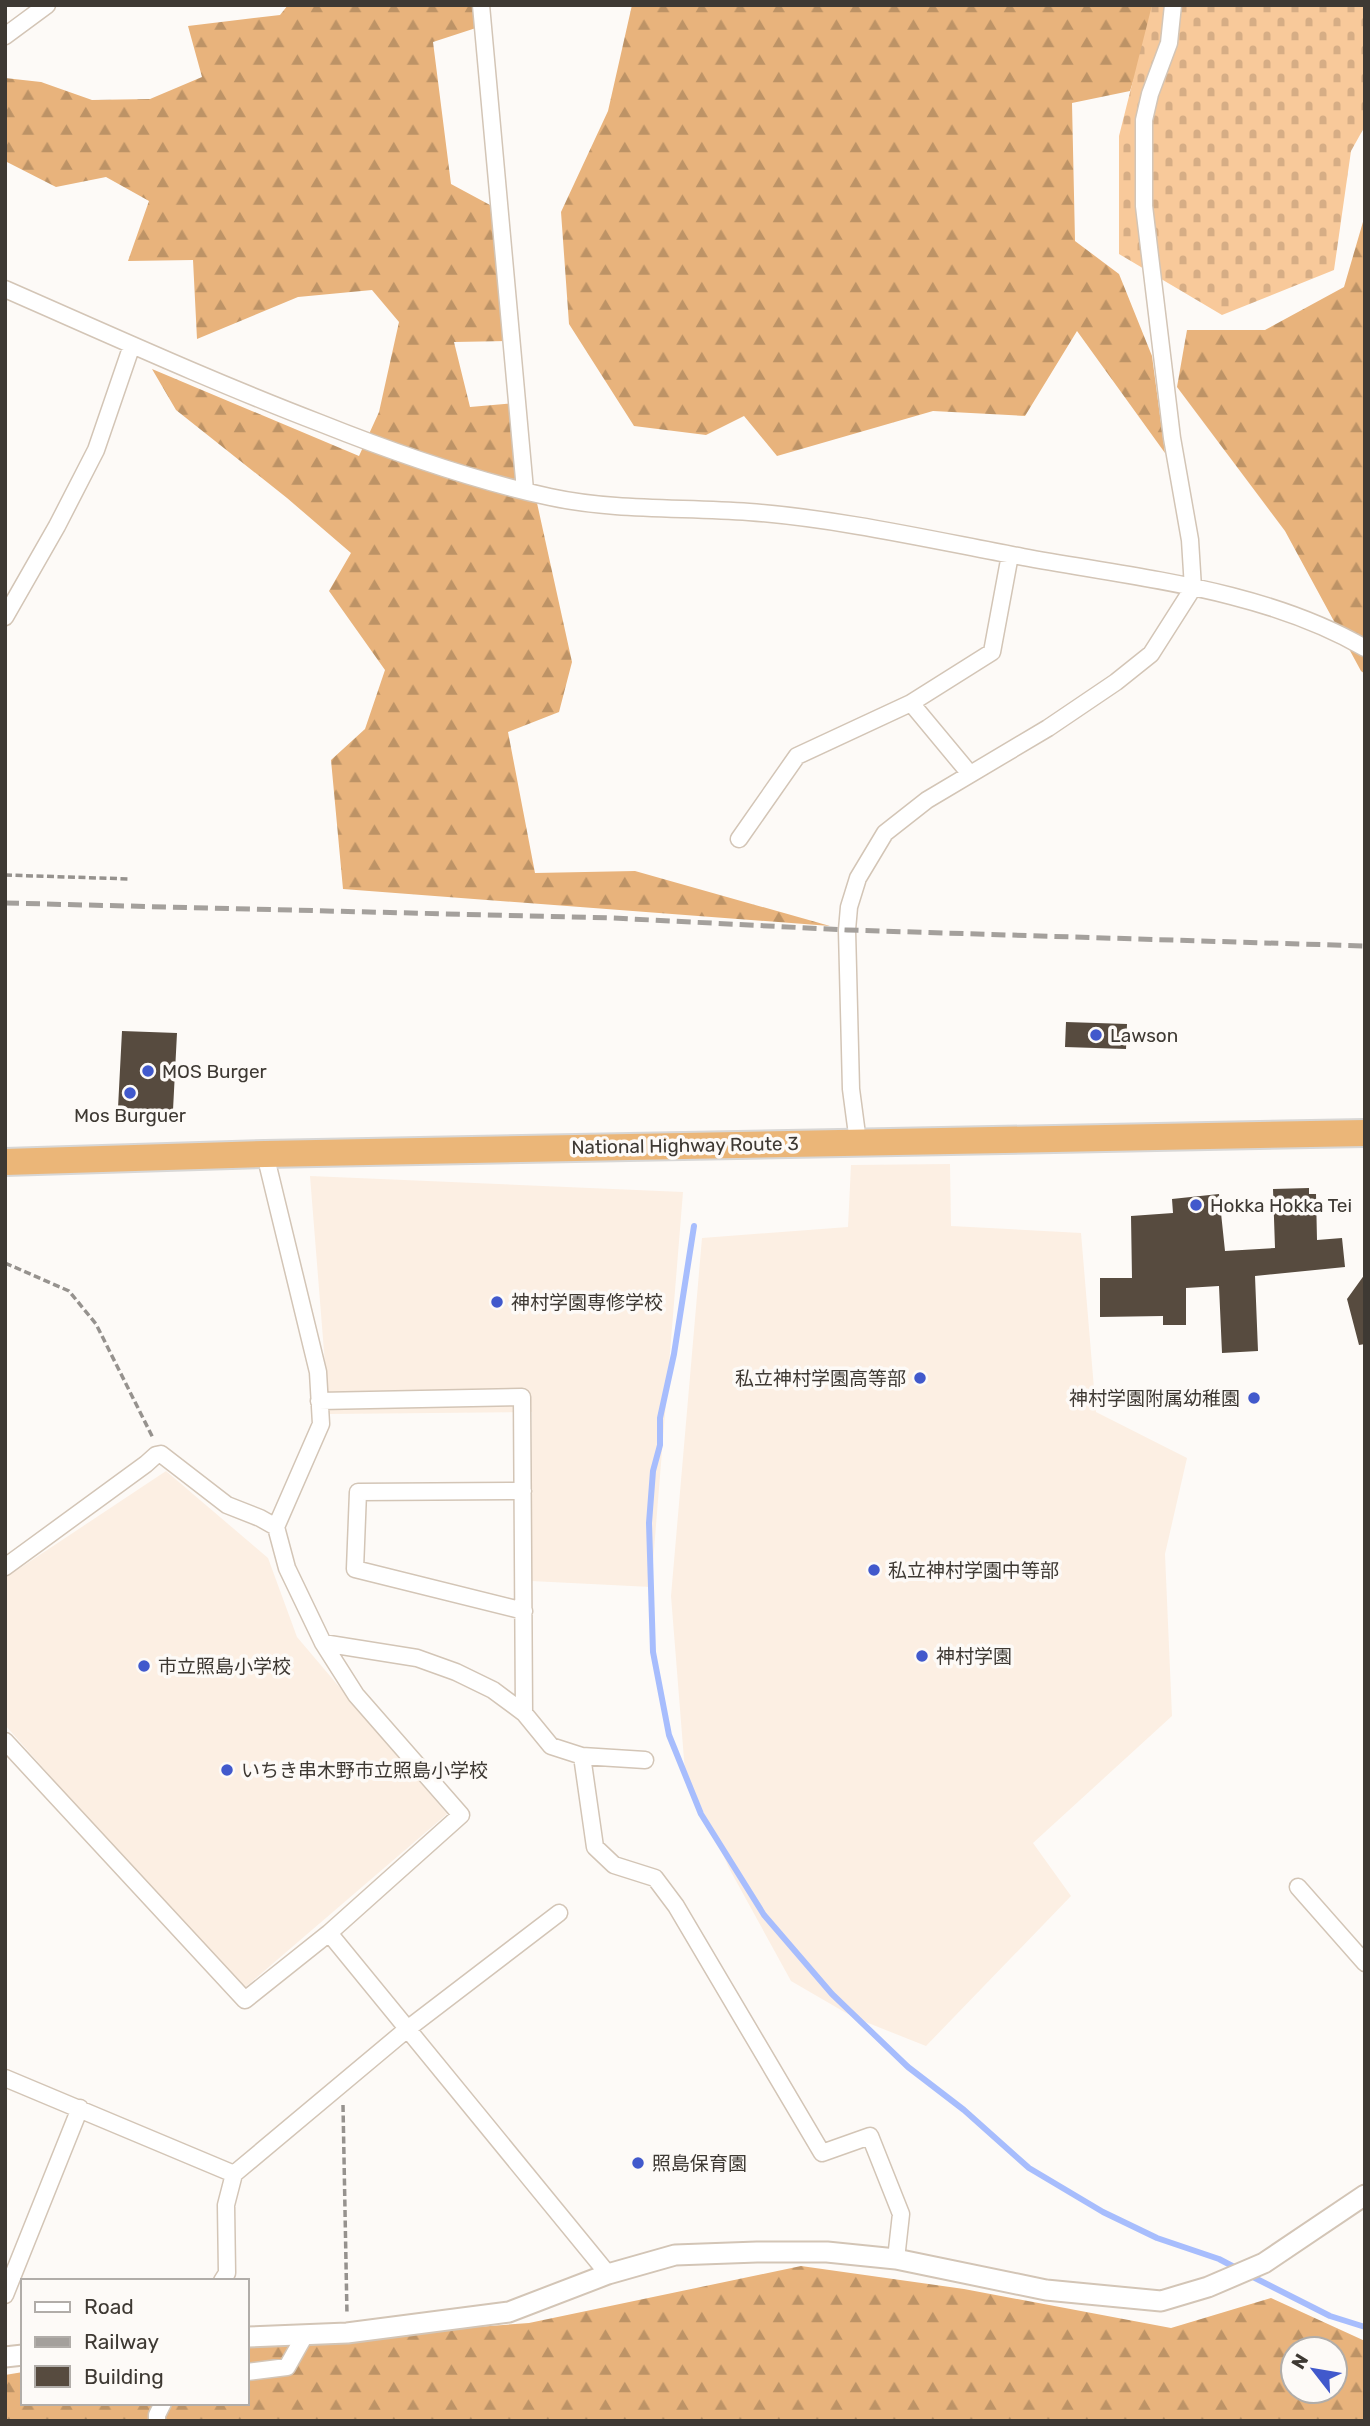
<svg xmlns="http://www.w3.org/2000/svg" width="1370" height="2426" viewBox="0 0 1370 2426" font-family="Rubik,'Noto Sans JP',sans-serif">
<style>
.built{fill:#fcefe3}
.forest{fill:url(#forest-firs);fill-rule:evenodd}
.cemetery{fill:url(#cemetery-stones)}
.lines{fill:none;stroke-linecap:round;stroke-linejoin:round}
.stream{stroke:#a7bdfd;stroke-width:6}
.building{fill:#574b3f}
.minor-casing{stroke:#d3c5b6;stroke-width:19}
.tertiary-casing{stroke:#d3c5b6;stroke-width:23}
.trunk-casing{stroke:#d8d7d6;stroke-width:30}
.path{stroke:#96928e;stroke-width:3.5;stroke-dasharray:7 3.5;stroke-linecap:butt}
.minor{stroke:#fff;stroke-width:16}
.tertiary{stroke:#fff;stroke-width:19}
.trunk{stroke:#ebb678;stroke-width:26}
.rail{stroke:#a4a09c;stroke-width:5;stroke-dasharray:14 7;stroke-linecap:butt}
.poi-dot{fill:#4159cc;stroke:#fdfaf7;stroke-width:2.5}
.labels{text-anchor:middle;stroke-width:7;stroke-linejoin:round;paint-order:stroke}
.poi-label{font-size:19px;fill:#3e3933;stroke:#fdfaf7;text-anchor:start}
.street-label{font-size:19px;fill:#3e3933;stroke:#fdfaf7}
</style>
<defs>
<pattern id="forest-firs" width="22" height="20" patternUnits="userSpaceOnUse" patternTransform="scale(1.75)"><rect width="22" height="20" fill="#e8b37c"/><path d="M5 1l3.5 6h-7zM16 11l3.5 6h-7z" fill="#bd9366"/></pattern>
<pattern id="cemetery-stones" width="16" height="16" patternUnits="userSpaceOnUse" patternTransform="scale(1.75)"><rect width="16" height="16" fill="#f8c99a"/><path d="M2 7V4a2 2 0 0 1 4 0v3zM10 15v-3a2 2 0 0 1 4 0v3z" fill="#d6ad85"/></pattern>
</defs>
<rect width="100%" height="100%" fill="#fdfaf7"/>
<path class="built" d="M950 1164 951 1226 1081 1233 1096 1412 1187 1458 1165 1554 1172 1716 1033 1843 1071 1896 926 2046 853 2017 791 1981 730 1870 685 1772 671 1596 702 1238 848 1227 851 1165Z
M310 1176 683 1192 651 1587 531 1581 532 1412 329 1414Z
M166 1471 268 1558 297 1637 447 1814 241 1991 5 1725V1578Z"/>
<path class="forest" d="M288 5H477L479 27 433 42 451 184 490 205 508 341 454 342 470 407 515 403 572 662 559 712 508 732 535 873 635 871 830 926 343 889 331 760 365 729 385 670 329 591 351 553 287 498 176 410 152 369 359 456 379 412 399 322 372 290 298 297 197 339 193 260 128 261 149 201 106 177 56 187 5 161V78L41 82 92 100 150 99 202 77 188 26 280 15Z
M632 5H1153L1156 11 1130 91 1072 103 1075 241 1119 274 1152 356 1165 453 1077 331 1025 416 933 411 777 456 744 416 706 435 634 426 569 324 561 212 608 111Z
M1365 215V674L1361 671 1285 531 1177 387 1187 330H1265L1344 287Z
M801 2266 964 2289 1171 2328 1271 2298 1365 2341V2421H5V2375L23 2372V2403H247V2344L529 2323ZM1293 2349H1335V2391H1293Z"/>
<path class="cemetery" d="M1152 5H1365V126L1351 151 1334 270 1222 315 1119 254V136Z"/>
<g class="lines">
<path class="stream" d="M694 1226 674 1354 660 1418V1445L653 1471 649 1523 653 1652 669 1735 701 1814 764 1915 832 1994 908 2067 964 2110 1029 2168 1103 2212 1157 2238 1219 2259 1240 2270
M1249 2275 1330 2316 1365 2327"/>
</g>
<path class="building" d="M1066 1022 1127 1024 1126 1049 1065 1047Z
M122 1031 177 1033 173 1110 118 1108Z
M1309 1188V1194H1316L1317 1240 1342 1238 1345 1267 1255 1276 1258 1351 1222 1353 1219 1286 1186 1288V1325H1163V1316L1100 1317V1278H1132L1131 1216 1173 1213 1172 1199 1219 1194 1225 1251 1275 1248 1273 1189Z
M1365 1274V1344L1359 1345 1347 1299Z"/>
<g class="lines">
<g class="minor-casing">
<path id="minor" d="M481 5 525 490
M5 36 47 5
M5 289C110 335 213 382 320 423 395 453 471 480 550 497 615 511 683 507 749 512 841 519 932 540 1023 557 1137 578 1263 589 1365 648
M5 617 57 526 96 450 132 345
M911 703 970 774
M739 839 797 756 911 703 992 652 1010 555
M858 1142 851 1089 847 930 849 907 858 878 885 833 927 800 1048 728 1116 682 1151 654 1193 588 1190 540 1172 438 1144 206V120L1150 94 1169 43 1173 5
M319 1401 522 1397 524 1713
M523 1491 358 1492 355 1569 524 1611
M5 1567 146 1464 156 1455 161 1454 227 1505 260 1518 276 1527
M323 1643 417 1658 456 1672 493 1690 524 1713 551 1746 582 1756 645 1760
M5 1741 245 2000 329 1933 461 1815 356 1695 323 1643 287 1568 276 1527 321 1424 318 1372 265 1154
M582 1756 595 1847 614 1865 655 1878 676 1906 822 2153 870 2136 901 2214 896 2259
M1298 1887 1365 1963
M329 1933 608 2274
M5 2078 234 2174 406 2030 559 1913
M222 2281 227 2273 226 2205 234 2174
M5 2295 80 2108
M247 2372 287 2367 305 2335
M157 2421V2415L163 2403"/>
</g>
<g class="tertiary-casing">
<path id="tertiary" d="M247 2337 347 2333 509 2312 608 2274 675 2255 757 2252H827L896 2259 1046 2290 1161 2301 1208 2287 1264 2263 1365 2195
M5 2357 23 2355"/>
</g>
<g class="trunk-casing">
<path id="trunk" d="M5 1162 265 1154 1365 1133"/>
</g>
<path class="path" d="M5 875 130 879
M5 1263 69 1291 96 1324 153 1438
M343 2105 347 2315"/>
<use href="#minor" class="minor"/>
<use href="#tertiary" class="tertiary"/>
<use href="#trunk" class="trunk"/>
<path class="rail" d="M5 903 612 918 847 930 1365 946"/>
</g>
<g class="poi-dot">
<circle cx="1096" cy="1035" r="7"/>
<circle cx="148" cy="1071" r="7"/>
<circle cx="130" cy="1093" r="7"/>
<circle cx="1196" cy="1205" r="7"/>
<circle cx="497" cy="1302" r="7"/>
<circle cx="920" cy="1378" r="7"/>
<circle cx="1254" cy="1398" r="7"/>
<circle cx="874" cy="1570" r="7"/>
<circle cx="922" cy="1656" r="7"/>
<circle cx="144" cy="1666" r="7"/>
<circle cx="227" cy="1770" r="7"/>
<circle cx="638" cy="2163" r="7"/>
</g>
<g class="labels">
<g class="poi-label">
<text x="1110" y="1042">Lawson</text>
<text x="162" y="1078">MOS Burger</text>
<text x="130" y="1122" text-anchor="middle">Mos Burguer</text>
<text x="1210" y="1212">Hokka Hokka Tei</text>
<text x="511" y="1309">神村学園専修学校</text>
<text x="906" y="1385" text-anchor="end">私立神村学園高等部</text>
<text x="1240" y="1405" text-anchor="end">神村学園附属幼稚園</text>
<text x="888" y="1577">私立神村学園中等部</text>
<text x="936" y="1663">神村学園</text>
<text x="158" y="1673">市立照島小学校</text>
<text x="241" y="1777">いちき串木野市立照島小学校</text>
<text x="652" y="2170">照島保育園</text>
</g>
<g class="street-label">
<text transform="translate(685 1145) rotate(-1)" y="7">National Highway Route 3</text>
</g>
</g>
<rect width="1370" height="2426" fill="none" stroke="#3e3933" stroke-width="14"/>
<rect x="21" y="2279" width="228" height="126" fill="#fdfaf7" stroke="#b1ada9" stroke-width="2"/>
<rect x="35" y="2302" width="35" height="10" fill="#ffffff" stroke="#b1ada9" stroke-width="2"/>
<text x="84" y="2314" font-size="21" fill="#3e3933">Road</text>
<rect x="35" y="2337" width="35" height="10" fill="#a4a09c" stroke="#b1ada9" stroke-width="2"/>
<text x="84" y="2349" font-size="21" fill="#3e3933">Railway</text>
<rect x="35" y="2366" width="35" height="21" fill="#574b3f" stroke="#b1ada9" stroke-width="2"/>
<text x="84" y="2384" font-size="21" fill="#3e3933">Building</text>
<g transform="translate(1314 2370) rotate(301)"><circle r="33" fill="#fdfaf7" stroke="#b1ada9" stroke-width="2"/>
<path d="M0-5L12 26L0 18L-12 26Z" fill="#4159cc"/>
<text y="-10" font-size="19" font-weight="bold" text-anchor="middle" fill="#3e3933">N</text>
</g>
</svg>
